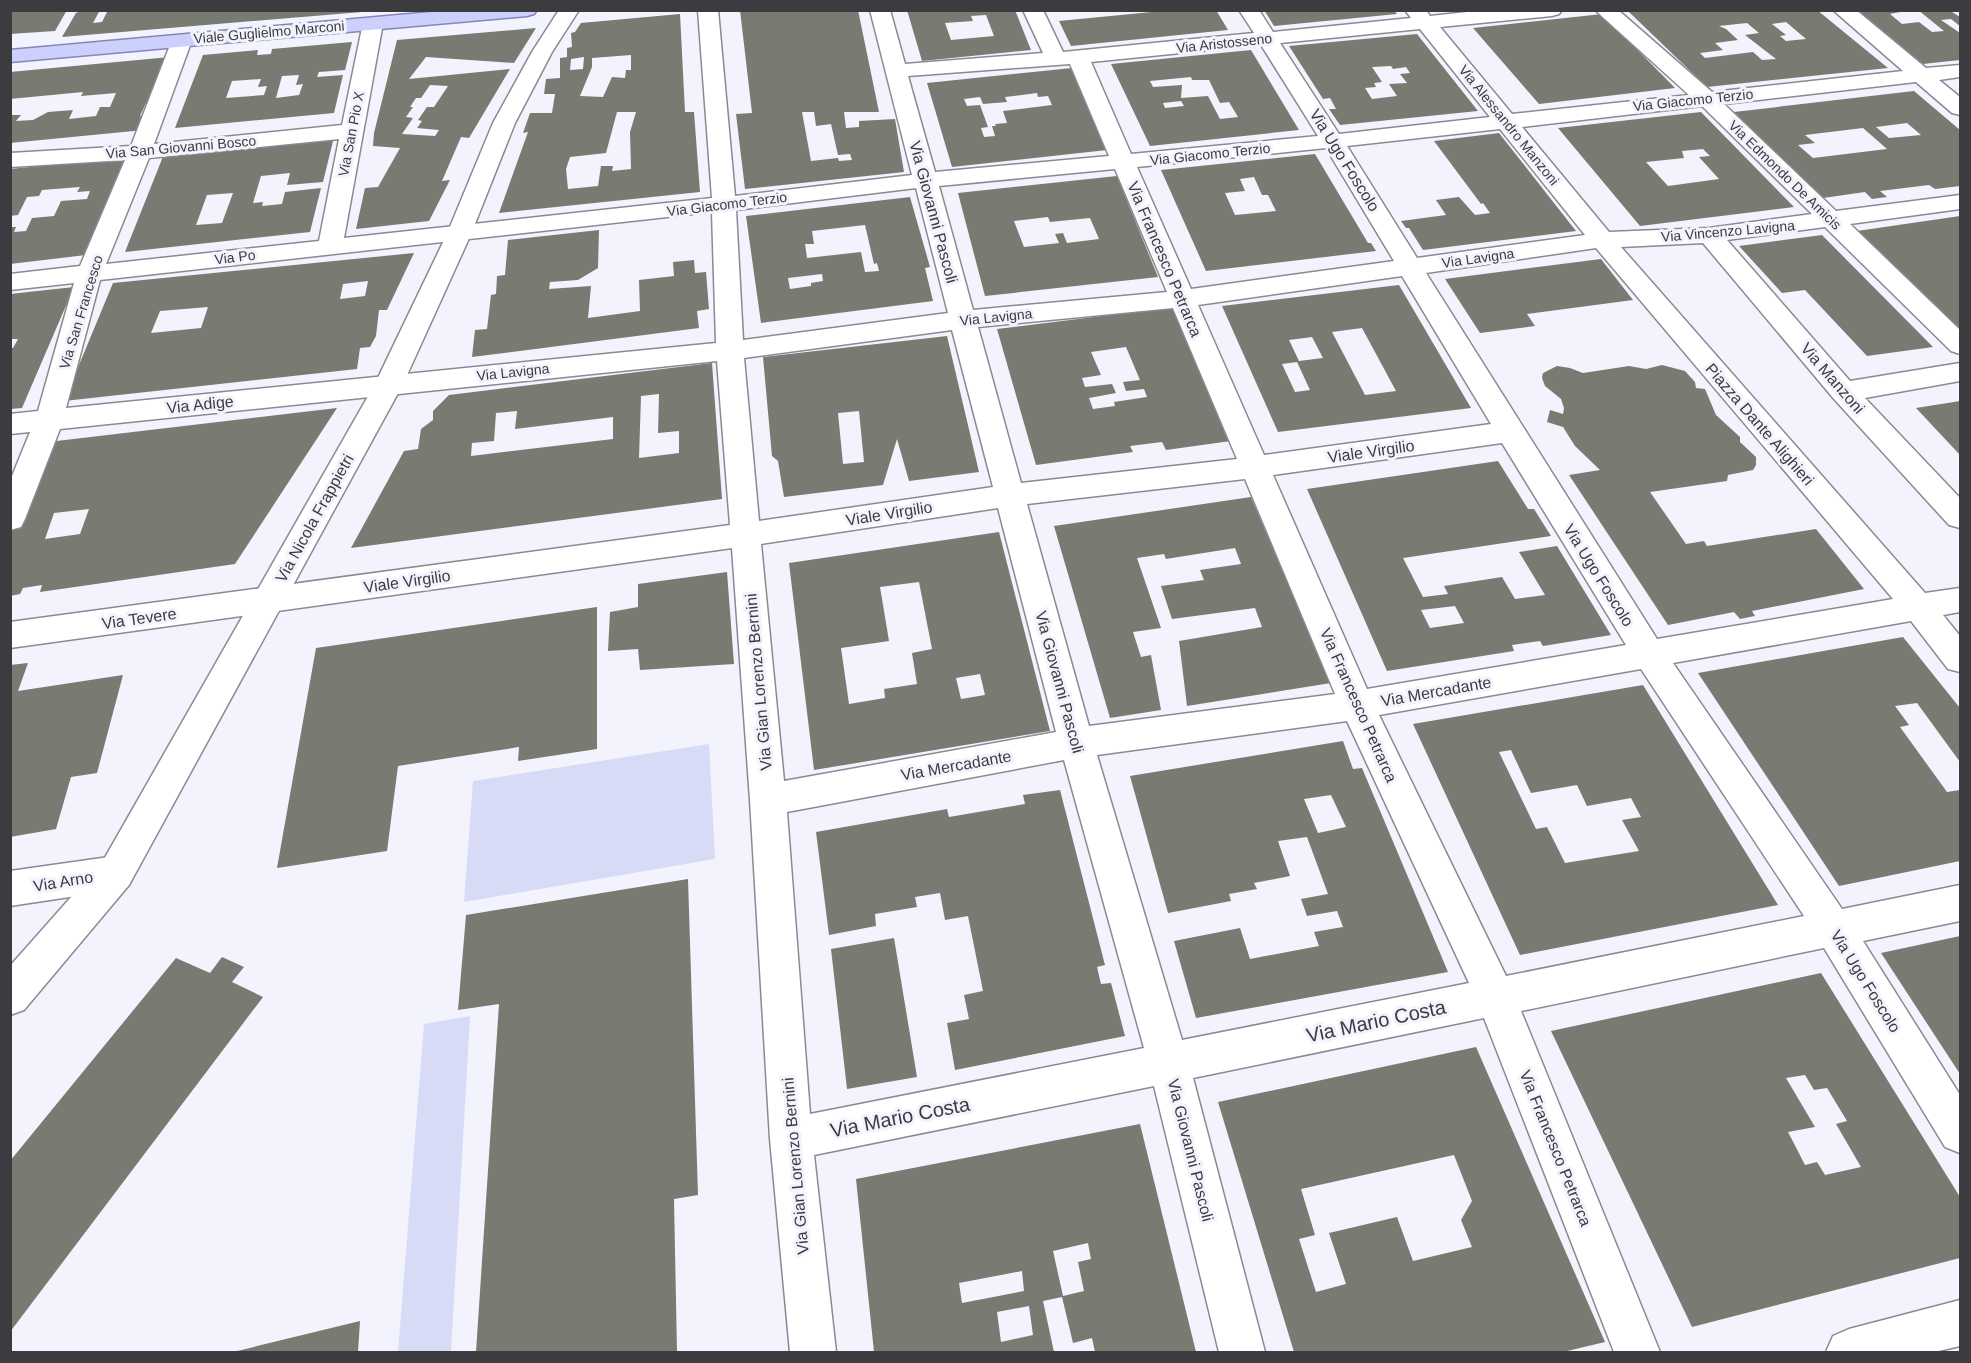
<svg xmlns="http://www.w3.org/2000/svg" width="1971" height="1363" viewBox="0 0 1971 1363" font-family="Arial,sans-serif">
<style>
.green{fill:#d8dbf5}
.building{fill:#787b72;fill-rule:evenodd}
.lines{fill:none;stroke-linecap:round;stroke-linejoin:round}
.street-casing{stroke:#898a93;stroke-width:3}
.secondary-casing{stroke:#898a93;stroke-width:3}
.primary-casing{stroke:#8487b9;stroke-width:3}
.street{fill:#fff;fill-rule:evenodd}
.secondary{fill:#fff;fill-rule:evenodd}
.primary{fill:#cdcffc;fill-rule:evenodd}
.labels{text-anchor:middle;stroke-width:6;stroke-linejoin:round;paint-order:stroke}
.far-street-label{font-size:14px;fill:#3c3c40;stroke:#f2f3fd}
.street-label{font-size:16px;fill:#3c3c40;stroke:#f2f3fd}
.near-street-label{font-size:20px;fill:#3c3c40;stroke:#f2f3fd}
</style>
<rect width="100%" height="100%" fill="#f2f3fd"/>
<path class="green" d="M709 744 715 859 464 902 473 781Z
M470 1016 451 1352H398L424 1024Z"/>
<path class="building" d="M10 10H67L55 31 10 34Z
M84 10H100L93 23 102 22 108 10 362 12 62 37 76 13Z
M740 10H858L879 112H844L846 128 859 127V121L895 119 904 172 745 189 736 114 752 113ZM802 112H814L816 126 831 124 838 155 850 154 852 160 839 161 838 158 811 161Z
M907 10H1015L1031 50 922 61ZM986 15 994 36 951 40 945 23 973 21 971 16Z
M1172 10H1216L1228 30 1071 46 1059 21Z
M1264 10H1394L1397 14 1274 26Z
M1645 10H1817L1888 68 1707 87 1629 12ZM1786 22 1806 39 1786 41 1780 36 1786 35 1772 24ZM1747 23 1759 33 1745 35 1776 59 1762 60 1753 52 1705 58 1700 53 1723 50 1715 43 1738 40 1726 29 1719 26Z
M1854 10H1910L1890 14 1902 24 1919 22 1932 32 1944 31 1918 10H1949L1960 17V26L1951 19 1941 20 1960 33V60L1923 64Z
M680 14 685 112H694L700 192 499 213 528 132 523 133 530 113H552L555 94H544L546 79 560 78V58L567 57V48L572 47 571 33 575 32 581 23ZM631 55V70H626L625 78 612 77 603 97 580 96 592 67V58ZM584 57 583 69 570 70 571 59ZM617 112H636L630 132 631 169 612 171 613 166H601L598 186 568 189 566 169 570 157 606 153Z
M1602 14 1675 88 1539 104 1473 28Z
M536 28 514 63 426 57 409 79 510 69 469 138 461 137 442 181 450 180 429 221 356 229 365 188 378 187 400 148 373 146 374 133 397 40ZM430 85 448 86 434 107H427L418 120 422 121 417 128 439 130 435 136 402 134 413 118 406 117 413 107H410L416 98H421Z
M1417 34 1478 111 1340 125 1329 109H1336L1330 98 1323 99 1289 46ZM1391 66 1393 69 1406 67 1410 73 1400 74 1407 83 1389 84 1397 96 1372 99 1365 88 1376 87 1374 83 1382 82 1372 67Z
M352 42 345 70 319 72 317 77 343 75 334 113 175 128 203 55 258 50 257 55 271 54 272 49ZM299 75 296 85 303 84 299 95 276 98 282 76ZM261 79 258 87 267 86 264 95 226 98 232 81Z
M1251 50 1299 130 1150 146 1111 64ZM1191 77 1192 80H1209L1220 103 1229 102 1238 117 1220 119 1208 96 1181 98 1182 85 1153 87 1150 81ZM1181 101 1184 106 1165 108 1163 103Z
M170 57 152 102 146 103 140 116 150 115 144 130 10 143V115H21L16 121 33 120 48 112 73 110 69 119 96 116 100 107H110L116 93 81 96 83 92 10 99V72Z
M1072 68 1107 150 952 167 927 83ZM1037 93 1038 97 1048 96 1052 105 1003 111 1007 123 995 124 996 126H992L995 136 984 137 981 128 988 127 980 105 967 106 964 99 980 97 983 104 1007 102 1005 97Z
M1914 91 1960 130V186L1935 189 1929 185 1880 191 1887 197 1872 199 1865 192 1823 198 1734 112ZM1907 123 1921 135 1889 138 1876 127ZM1863 128 1887 149 1813 158 1798 145 1815 143 1805 135Z
M1701 112 1794 207 1640 226 1558 128ZM1703 149 1710 156 1699 157 1719 179 1668 186 1646 162 1684 158 1682 151Z
M1499 133 1576 231 1423 250 1409 228H1406L1401 221 1446 215 1436 200 1459 197 1475 215 1490 213 1483 203 1481 204 1434 141Z
M334 137 323 182 287 185 290 173 261 176 253 203 263 202 262 206 282 204 285 192 321 188 310 232 125 252 164 154 200 150 198 154 228 151 229 147ZM233 193 222 223 196 225 207 195Z
M1315 154 1368 243H1371L1376 251 1206 271 1161 170ZM1254 177 1262 195H1268L1276 211 1235 215 1225 193 1245 191 1240 179Z
M128 157 86 255 10 264V227H16L14 232 26 231 32 218 54 216 61 201 87 199 90 191 77 192 80 187 42 190 39 196 27 197 18 215 10 216V169Z
M1117 176 1158 277 985 296 958 193ZM1048 217 1050 222 1090 218 1099 239 1067 243 1063 233 1055 234 1059 243 1024 247 1014 221Z
M910 197 930 267 925 268 933 301 761 323 746 216ZM865 225 874 264 877 263 879 271 865 272 861 252 807 258 805 244H814L812 231ZM822 274 823 281 811 283V286L790 289 788 278Z
M1960 216V330L1857 231Z
M599 230 598 268 578 280 550 282 549 289 591 286 588 318 640 311 639 280 674 276 673 262 694 260 695 273 706 272 709 309 697 311 699 328 472 357 475 330 487 329 491 295 496 294 497 276 505 275 508 240Z
M1822 235 1933 347 1867 356 1805 290 1782 293 1739 246Z
M414 253 387 310H379L376 336 370 347 360 348 357 369 64 401 113 283ZM368 281 365 296 340 299 343 284ZM208 307 201 328 151 333 160 311Z
M1601 259 1633 300 1527 314 1535 326 1480 333 1445 279Z
M1399 285 1471 408 1278 432 1222 306ZM1362 328 1396 391 1365 395 1332 332ZM1312 337 1323 358 1299 361 1289 340ZM1297 362 1310 390 1295 392 1282 364Z
M74 287 22 408 10 409V348H13L18 339H10V294Z
M1174 307 1231 441 1166 450 1162 442 1130 446 1133 452 1036 465 997 329ZM1126 347 1140 380 1123 382 1126 391 1144 389 1147 397 1114 402 1115 406 1093 409 1089 398 1116 393 1112 384 1085 387 1082 378 1101 375 1091 352Z
M947 336 979 472 909 481 897 439 883 485 784 497 778 461 772 456 763 357ZM859 411 864 462 843 464 838 413Z
M712 363 722 499 351 548 404 451 418 449 421 429 433 420V411L449 395ZM659 394 658 433 679 431V453L639 458 641 396ZM517 411 515 429 613 417V439L471 456 472 443 494 441 496 413Z
M1662 365 1685 371 1695 382 1696 388 1705 389 1716 415 1740 437V442L1756 457V465L1753 470 1728 475 1727 481 1650 492 1686 544 1704 541 1707 546 1816 529 1864 589 1752 611 1755 616 1740 619 1734 612 1668 625 1569 475 1600 470 1575 446 1563 427 1547 422 1550 410 1563 414 1564 408 1561 399 1545 386 1542 378 1543 373 1557 366 1570 368 1583 373 1629 366 1646 369Z
M1960 401V455L1916 408Z
M337 408 235 564 40 592 42 585 23 588 20 594 10 596V529L48 442ZM89 509 80 534 45 539 54 513Z
M1498 461 1528 509H1534L1551 536 1403 558 1423 597 1448 594 1444 586 1502 577 1515 599 1545 595 1519 552 1557 546 1611 635 1543 646 1540 641 1512 645 1514 651 1387 671 1307 489ZM1455 606 1464 623 1430 628 1421 610Z
M1251 497 1331 683 1187 706 1179 641 1262 627 1255 608 1172 619 1161 586 1204 580 1200 570 1241 564 1235 548 1166 559 1164 554 1137 558 1161 628 1133 632 1141 657 1151 655 1161 710 1110 718 1054 526Z
M999 532 1050 731 814 770 789 563ZM919 582 932 649 912 653 917 684 884 689 885 698 849 704 841 648 889 641 880 587ZM980 674 985 695 961 699 956 678Z
M727 572 734 664 640 670 638 649 608 651 610 612 638 607V584Z
M597 607V749L518 761 519 747 398 766 387 851 277 868 316 648Z
M1903 637 1960 708V762L1917 703 1895 706 1909 725 1900 727 1947 792 1960 790V861L1839 886 1698 673Z
M28 663 18 691 123 675 97 773 71 777 56 829 10 837V665Z
M1643 685 1778 905 1520 955 1413 724ZM1511 750 1531 793 1577 785 1587 806 1631 798 1641 817 1622 820 1639 851 1565 863 1547 827 1536 829 1499 752Z
M1343 741 1353 769 1362 768 1448 972 1196 1018 1174 941 1240 928 1250 959 1319 946 1314 932 1343 927 1337 911 1307 916 1301 899 1328 894 1307 837 1278 841 1290 876 1254 883 1257 889 1229 894 1231 901 1168 913 1130 776ZM1331 795 1346 827 1318 833 1304 799Z
M1060 790 1105 965 1097 967 1101 984 1111 983 1125 1036 955 1070 947 1023 969 1019 964 995 983 991 968 916 945 920 940 893 915 897 917 907 875 914 876 926 829 935 816 832 947 809 949 817 1025 804 1023 795Z
M688 879 698 1195 674 1199 677 1352H476L499 1004 458 1010 466 915Z
M1960 936V1074L1881 953Z
M894 938 917 1077 847 1089 831 949Z
M222 957 244 967 232 982 263 997 10 1332V1161L176 958 210 973Z
M1821 973 1960 1197V1258L1692 1327 1551 1031ZM1805 1075 1814 1090 1827 1088 1847 1121 1836 1124 1861 1167 1825 1175 1817 1162 1805 1165 1788 1132 1815 1127 1786 1078Z
M1476 1047 1605 1342 1563 1352H1294L1218 1102ZM1454 1155 1472 1201 1461 1220 1472 1247 1413 1261 1397 1217 1329 1233 1346 1284 1316 1292 1299 1239 1315 1235 1301 1189Z
M1140 1124 1196 1352H1095L1092 1338 1073 1343 1062 1297 1043 1301 1054 1352H874L856 1179ZM1088 1243 1091 1259 1078 1262 1084 1291 1063 1296 1053 1251ZM1022 1271 1024 1291 962 1303 959 1283ZM1029 1306 1033 1335 1001 1342 997 1312Z
M360 1321 358 1352H233Z"/>
<g class="lines">
<g class="street-casing">
<path id="street" d="M698 10H718L735 196 912 175 870 10H890L905 64 1043 53 1023 10H1043L1063 52 1254 33 1239 10H1259L1273 32 1411 18 1405 10H1426L1430 16 1486 10H1562L1559 14 1552 16 1440 27 1512 114 1689 95 1595 10H1618L1712 92 1903 71 1833 10H1856L1926 68 1960 65V77L1939 80 1960 97V115L1952 113 1916 82 1724 104 1836 211 1960 195V209L1850 224 1960 330V354L1951 351 1825 227 1727 240 1850 381 1960 363V381L1865 398 1960 498V528L1949 525 1834 399 1703 243 1621 247 1925 593 1960 588V612L1943 615 1960 636V672L1948 669 1911 621 1673 663 1842 909 1960 885V921L1863 941 1960 1095V1153L1945 1147 1824 948 1521 1011 1660 1352H1614L1484 1018 1193 1078 1265 1352H1219L1154 1086 814 1155 836 1352H790L770 1139 750 800 732 548 10 648V622L730 525 717 361 60 429 25 519 21 527 10 530V481L30 432 10 434V414L38 411 74 283 10 290V274L80 266 125 160 10 167V153L131 146 172 40 175 36H189L192 40 154 144 342 125 363 23 366 19H380L383 23 344 238 712 198ZM1420 29 1490 117 1339 134 1280 43ZM1261 45 1318 136 1131 154 1091 62ZM1070 64 1109 156 935 172 908 76ZM1702 106 1812 214 1709 228 1609 232 1522 127ZM1500 129 1585 235 1417 258 1347 146ZM339 139 319 241 106 264 149 158ZM1326 148 1394 261 1191 289 1137 167ZM1115 169 1167 292 973 310 939 186ZM916 188 948 313 743 340 736 210ZM712 212 716 343 66 408 100 280ZM1596 248 1893 599 1657 639 1426 273ZM1402 276 1491 424 1264 455 1198 305ZM1173 308 1237 459 1021 483 978 327ZM952 330 993 487 759 521 744 358ZM1502 443 1626 645 1367 689 1273 475ZM1245 479 1335 694 1089 726 1027 504ZM998 508 1056 732 784 781 761 544ZM1641 669 1804 916 1506 976 1379 715ZM1347 721 1469 983 1182 1040 1097 755ZM1064 760 1144 1048 810 1114 787 812Z
M116 856 129 861 134 873 129 885 116 890 10 906V871Z
M1960 1300V1346L1934 1352H1826L1833 1336 1849 1329Z"/>
</g>
<g class="secondary-casing">
<path id="secondary" d="M559 10H579L552 52 515 123 471 234 403 384 129 885 24 1010 10 1015V966L103 861 375 384 447 234 493 123 532 52Z"/>
</g>
<g class="primary-casing">
<path id="primary" d="M454 10H537L534 14 527 16 10 62V50Z"/>
</g>
<use href="#street" class="street"/>
<use href="#secondary" class="secondary"/>
<use href="#primary" class="primary"/>
</g>
<g class="labels">
<g class="far-street-label">
<text transform="translate(269 32) rotate(-5)" y="5">Viale Guglielmo Marconi</text>
<text transform="translate(1224 43) rotate(-6)" y="5">Via Aristosseno</text>
<text transform="translate(1693 100) rotate(-6)" y="5">Via Giacomo Terzio</text>
<text transform="translate(1509 125) rotate(51)" y="5">Via Alessandro Manzoni</text>
<text transform="translate(351 134) rotate(-79)" y="5">Via San Pio X</text>
<text transform="translate(181 147) rotate(-5)" y="5">Via San Giovanni Bosco</text>
<text transform="translate(1210 154) rotate(-6)" y="5">Via Giacomo Terzio</text>
<text transform="translate(1785 175) rotate(44)" y="5">Via Edmondo De Amicis</text>
<text transform="translate(727 204) rotate(-7)" y="5">Via Giacomo Terzio</text>
<text transform="translate(1728 231) rotate(-5)" y="5">Via Vincenzo Lavigna</text>
<text transform="translate(235 257) rotate(-7)" y="5">Via Po</text>
<text transform="translate(1478 258) rotate(-8)" y="5">Via Lavigna</text>
<text transform="translate(81 312) rotate(-73)" y="5">Via San Francesco</text>
<text transform="translate(996 317) rotate(-6)" y="5">Via Lavigna</text>
<text transform="translate(513 372) rotate(-6)" y="5">Via Lavigna</text>
</g>
<g class="street-label">
<text transform="translate(1345 160) rotate(58)" y="6">Via Ugo Foscolo</text>
<text transform="translate(934 212) rotate(75)" y="6">Via Giovanni Pascoli</text>
<text transform="translate(1165 259) rotate(67)" y="6">Via Francesco Petrarca</text>
<text transform="translate(1833 378) rotate(49)" y="6">Via Manzoni</text>
<text transform="translate(200 404) rotate(-6)" y="6">Via Adige</text>
<text transform="translate(1760 424) rotate(49)" y="6">Piazza Dante Alighieri</text>
<text transform="translate(1371 451) rotate(-8)" y="6">Viale Virgilio</text>
<text transform="translate(889 513) rotate(-9)" y="6">Viale Virgilio</text>
<text transform="translate(314 518) rotate(-61)" y="6">Via Nicola Frappietri</text>
<text transform="translate(1599 575) rotate(58)" y="6">Via Ugo Foscolo</text>
<text transform="translate(407 581) rotate(-8)" y="6">Viale Virgilio</text>
<text transform="translate(139 618) rotate(-8)" y="6">Via Tevere</text>
<text transform="translate(758 682) rotate(-95)" y="6">Via Gian Lorenzo Bernini</text>
<text transform="translate(1060 682) rotate(75)" y="6">Via Giovanni Pascoli</text>
<text transform="translate(1436 691) rotate(-10)" y="6">Via Mercadante</text>
<text transform="translate(1359 705) rotate(66)" y="6">Via Francesco Petrarca</text>
<text transform="translate(956 765) rotate(-10)" y="6">Via Mercadante</text>
<text transform="translate(63 881) rotate(-9)" y="6">Via Arno</text>
<text transform="translate(1866 981) rotate(58)" y="6">Via Ugo Foscolo</text>
<text transform="translate(1556 1148) rotate(68)" y="6">Via Francesco Petrarca</text>
<text transform="translate(1191 1150) rotate(76)" y="6">Via Giovanni Pascoli</text>
<text transform="translate(795 1166) rotate(-95)" y="6">Via Gian Lorenzo Bernini</text>
</g>
<g class="near-street-label">
<text transform="translate(1376 1021) rotate(-12)" y="7">Via Mario Costa</text>
<text transform="translate(900 1117) rotate(-11)" y="7">Via Mario Costa</text>
</g>
</g>
<rect width="1971" height="1363" fill="none" stroke="#3c3c40" stroke-width="24"/>
</svg>
